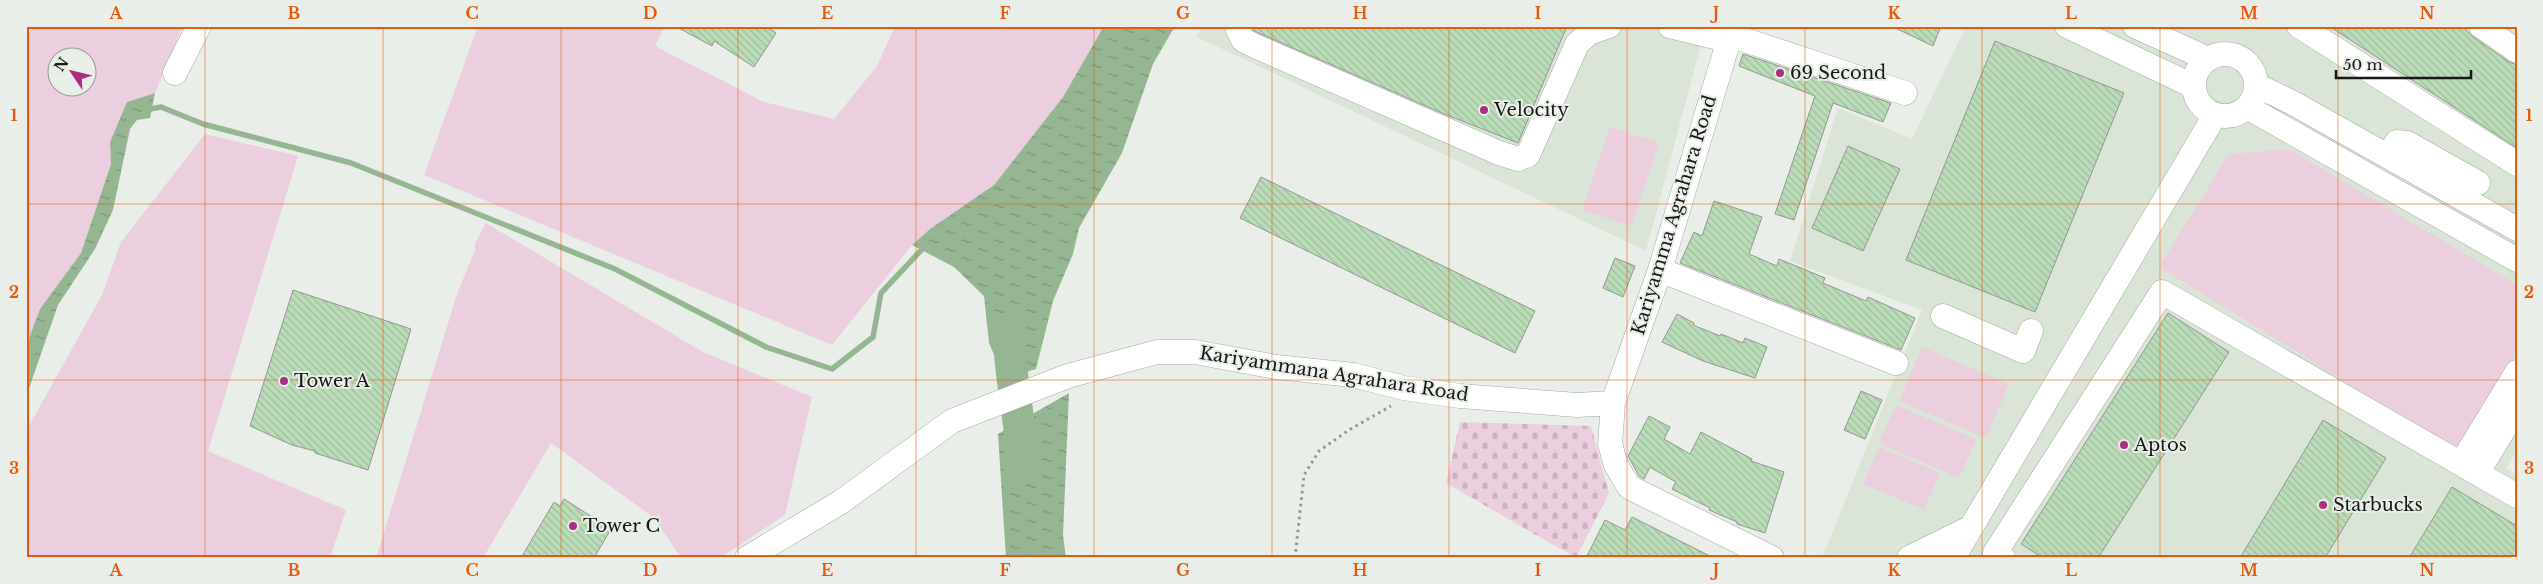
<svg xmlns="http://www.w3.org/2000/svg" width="2543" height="584" viewBox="0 0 2543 584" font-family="'Libre Baskerville',serif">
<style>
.built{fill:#dae5d8}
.green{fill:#ebcfdf;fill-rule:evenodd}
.cemetery{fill:url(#cemetery-stones)}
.water{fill:url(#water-ripples)}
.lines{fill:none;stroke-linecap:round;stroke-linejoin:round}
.stream{stroke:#96b693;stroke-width:5.5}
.river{stroke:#96b693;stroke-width:32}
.building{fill:url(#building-back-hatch);stroke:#919791}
.minor-casing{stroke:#a3a9a3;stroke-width:25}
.path{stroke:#929792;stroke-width:3;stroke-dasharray:2.5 4;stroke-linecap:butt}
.minor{stroke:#fff;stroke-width:24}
.grid{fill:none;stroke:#e8590c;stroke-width:1;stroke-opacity:0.55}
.poi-dot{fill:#aa2e81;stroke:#e9efe8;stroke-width:2}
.labels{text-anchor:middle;stroke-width:4;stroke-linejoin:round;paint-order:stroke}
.poi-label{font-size:18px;fill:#161816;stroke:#e9efe8;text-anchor:start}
.street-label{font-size:18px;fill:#161816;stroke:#e9efe8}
.neatline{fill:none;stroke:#e8590c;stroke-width:2}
.grid-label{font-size:16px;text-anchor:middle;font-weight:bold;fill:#e8590c}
</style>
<defs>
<pattern id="cemetery-stones" width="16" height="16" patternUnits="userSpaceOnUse" patternTransform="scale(1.25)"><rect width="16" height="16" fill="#ebcfdf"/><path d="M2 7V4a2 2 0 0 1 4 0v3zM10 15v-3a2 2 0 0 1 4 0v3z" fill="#c9b1bf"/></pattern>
<pattern id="water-ripples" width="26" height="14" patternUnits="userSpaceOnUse" patternTransform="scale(1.25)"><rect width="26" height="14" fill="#96b693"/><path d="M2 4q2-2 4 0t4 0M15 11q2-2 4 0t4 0" fill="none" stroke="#799377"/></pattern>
<pattern id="building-back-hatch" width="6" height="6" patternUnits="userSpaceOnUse" patternTransform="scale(1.25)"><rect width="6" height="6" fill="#bbdcb8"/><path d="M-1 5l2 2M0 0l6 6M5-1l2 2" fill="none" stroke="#a0bc9d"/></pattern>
</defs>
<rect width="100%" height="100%" fill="#e9efe8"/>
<path class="built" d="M1201 26H1706L1646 251 1197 37Z
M1966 26H2517V451L2506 468 2517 475V558H1822L1922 310 1790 261 1838 108 1912 139Z"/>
<path class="green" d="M26 26H183L155 93 127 102 110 142 111 164 81 253 40 309 26 346ZM58 58H88V88H58Z
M478 26H665L655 46 764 102 834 119 877 66 895 26H1104L1063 97 994 185 930 229 912 245 832 345 424 175Z
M1610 127 1659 143 1632 226 1582 210Z
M205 134 298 156 208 451 346 510 330 558H26V431L102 295 121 242Z
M2289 149 2517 285V351L2455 449 2159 267 2229 154Z
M486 223 703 352 812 397 785 515 720 558H681L654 518 551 443 483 558H376L457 294 475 250V243Z
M1922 347 2009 384 1986 438 1899 401Z
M1896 405 1976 439 1959 478 1879 443Z
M1879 447 1940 473 1924 510 1863 484Z"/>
<path class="cemetery" d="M1460 422 1591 426 1609 493 1576 558 1446 483Z"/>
<path class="water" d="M1104 26H1175L1153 64 1122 153 1079 228 1073 254 1053 301 1036 369 1004 378 989 343 984 296 954 267 912 245 930 229 994 185 1063 97Z
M155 93 150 118 137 120 130 129 113 210 95 249 58 305 26 397V346L40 309 81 253 111 164 110 142 127 102Z
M1069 393 1063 535 1066 558H1006L998 434Z"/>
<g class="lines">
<path class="stream" d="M145 110 161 107 203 124 351 163 615 269 766 347 832 369 873 337 881 293 926 245"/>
<path class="river" d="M1009 333C1009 378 1022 421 1022 466"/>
</g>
<path class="building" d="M675 26H766L776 33 754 67 714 41 712 46Z
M1252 26H1567L1518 143 1442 113 1261 34 1253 30Z
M1891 26H1941L1933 46Z
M2329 26H2462L2473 37 2509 62 2517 65V148Z
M1995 41 2124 93 2035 312 1906 260Z
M1743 54 1891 103 1883 122 1833 103 1794 220 1775 214 1815 96 1739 66Z
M1848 146 1900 169 1863 251 1812 228Z
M1261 177 1535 311 1515 353 1240 218Z
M1714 201 1762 217 1749 254 1777 266 1779 259 1825 278 1823 283 1866 301 1868 297 1915 318 1901 350 1680 263 1694 232 1702 236Z
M1615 258 1635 266 1623 297 1603 288Z
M293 290 411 329 368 470 315 453V451L292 445 250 426Z
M2168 313 2229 352 2098 558H2043L2021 544Z
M1677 314 1694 323 1693 325 1720 336 1721 334 1743 343 1745 338 1767 347 1755 378 1703 361 1662 342Z
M1861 391 1882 400 1865 439 1844 430Z
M1649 416 1670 427 1664 439 1690 454 1701 432 1752 459 1751 461 1784 472 1765 533 1737 524V522L1709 510 1710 508 1672 489 1676 482 1650 467 1644 479 1639 476 1628 456Z
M2323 420 2386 458 2325 558H2240Z
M2452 487 2517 526V558H2409Z
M564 499 611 529 594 558H521L554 502 560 506Z
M1632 517 1714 558H1586L1605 520 1625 530Z"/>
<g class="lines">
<g class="minor-casing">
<path id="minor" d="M1239 26 1238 30 1243 40 1255 46 1499 153 1518 159 1528 155 1577 44 1589 33 1609 26
M1670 26 1727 40
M1733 26 1660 270 1613 403 1610 444 1616 465 1629 487 1772 558
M2067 26 2193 86
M2135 26 2208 59
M2299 26 2517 164
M2481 26 2517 51
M1730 35 1905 93
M2194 85a31 31 0 1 1 62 0a31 31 0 1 1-62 0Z
M175 73 199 26
M2256 85 2293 103 2517 229
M2247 107 2517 260
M2387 156 2397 142 2407 143 2478 183
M1660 270 1896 363
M1943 316 2023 351 2031 331
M2461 464 2517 372
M2477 473 2517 408
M747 558 841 502 952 421 1068 376 1157 352H1195L1276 367 1353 375 1404 388 1460 396 1577 405 1613 403
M1909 558 1970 528
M1953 558 2215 115
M2003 558 1995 553 2162 292 2517 496"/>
</g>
<path class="path" d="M1295 558 1304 475 1319 451 1349 430 1391 406"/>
<use href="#minor" class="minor"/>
</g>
<path class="grid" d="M205 26V558M383 26V558M561 26V558M738 26V558M916 26V558M1094 26V558M1272 26V558M1449 26V558M1627 26V558M1805 26V558M1982 26V558M2160 26V558M2338 26V558M26 204H2517M26 380H2517"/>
<g class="poi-dot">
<circle cx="1780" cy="73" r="5"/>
<circle cx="1484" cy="110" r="5"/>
<circle cx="284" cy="381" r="5"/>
<circle cx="2124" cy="445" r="5"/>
<circle cx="2323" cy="505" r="5"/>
<circle cx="573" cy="526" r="5"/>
</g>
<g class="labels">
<g class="poi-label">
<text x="1790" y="79">69 Second</text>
<text x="1494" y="116">Velocity</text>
<text x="294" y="387">Tower A</text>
<text x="2134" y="451">Aptos</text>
<text x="2333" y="511">Starbucks</text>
<text x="583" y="532">Tower C</text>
</g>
<g class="street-label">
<text transform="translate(1674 215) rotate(-73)" y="6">Kariyamma Agrahara Road</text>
<text transform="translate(1334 374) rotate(9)" y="6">Kariyammana Agrahara Road</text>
</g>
</g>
<rect width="2543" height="584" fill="none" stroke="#e9efe8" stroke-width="55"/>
<g transform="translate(72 72) rotate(305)"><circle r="24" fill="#e9efe8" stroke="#959994"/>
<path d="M0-4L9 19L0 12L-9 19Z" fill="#aa2e81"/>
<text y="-8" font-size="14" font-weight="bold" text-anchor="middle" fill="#161816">N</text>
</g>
<path d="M2336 70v8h135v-8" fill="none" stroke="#161816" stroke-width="2.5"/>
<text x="2343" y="70" font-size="15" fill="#161816" stroke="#e9efe8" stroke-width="4" paint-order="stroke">50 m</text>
<rect x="28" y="28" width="2488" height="528" class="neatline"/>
<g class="grid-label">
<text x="116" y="19">A</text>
<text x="294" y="19">B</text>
<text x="472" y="19">C</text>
<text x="650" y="19">D</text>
<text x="827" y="19">E</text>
<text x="1005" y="19">F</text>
<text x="1183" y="19">G</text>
<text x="1360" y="19">H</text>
<text x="1538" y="19">I</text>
<text x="1716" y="19">J</text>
<text x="1894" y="19">K</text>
<text x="2071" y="19">L</text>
<text x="2249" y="19">M</text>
<text x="2427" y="19">N</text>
<text x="14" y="121">1</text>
<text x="2529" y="121">1</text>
<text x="14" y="298">2</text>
<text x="2529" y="298">2</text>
<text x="14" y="474">3</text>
<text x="2529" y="474">3</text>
<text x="116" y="576">A</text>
<text x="294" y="576">B</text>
<text x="472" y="576">C</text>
<text x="650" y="576">D</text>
<text x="827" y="576">E</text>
<text x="1005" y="576">F</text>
<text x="1183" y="576">G</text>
<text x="1360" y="576">H</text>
<text x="1538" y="576">I</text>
<text x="1716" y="576">J</text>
<text x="1894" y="576">K</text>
<text x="2071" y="576">L</text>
<text x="2249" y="576">M</text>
<text x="2427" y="576">N</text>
</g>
</svg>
